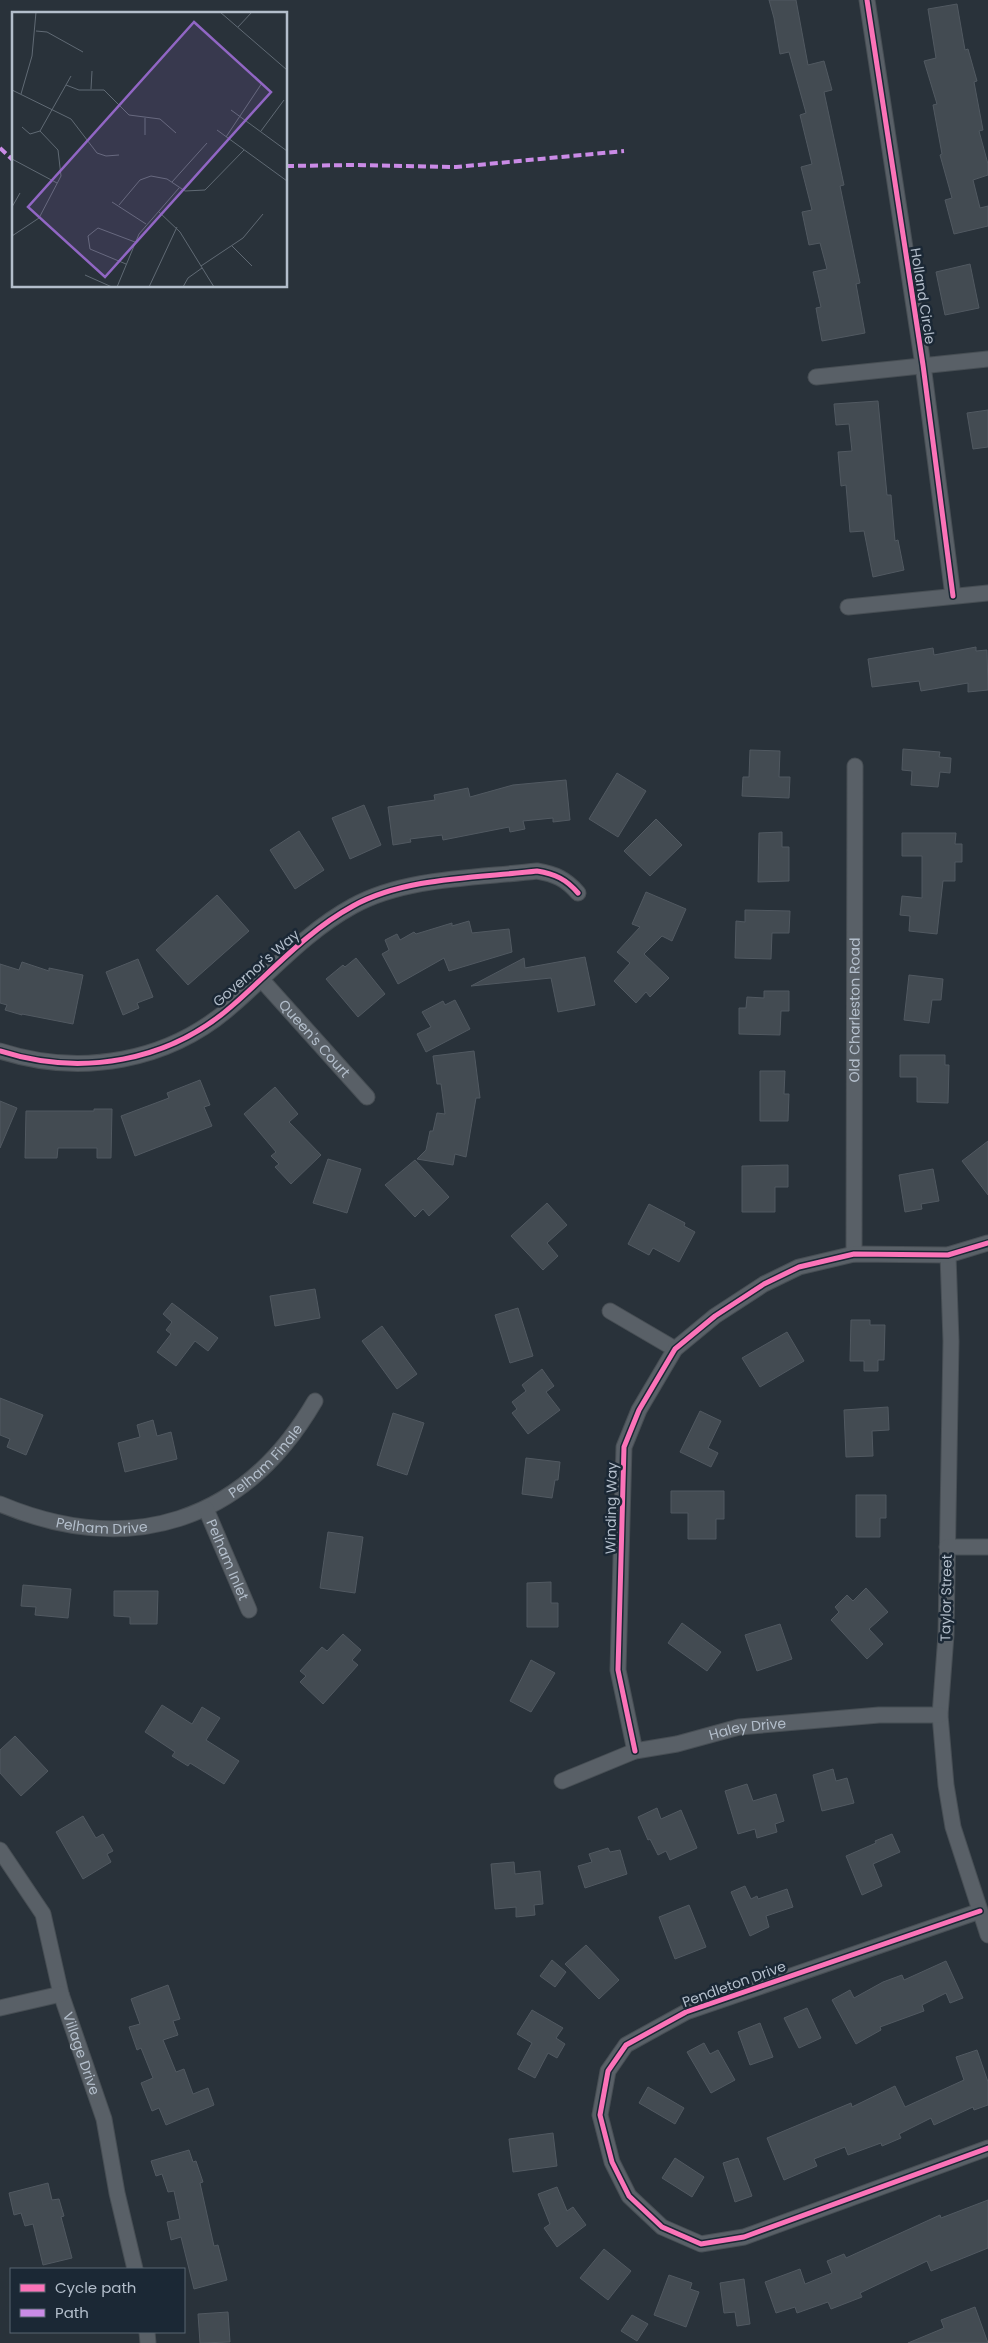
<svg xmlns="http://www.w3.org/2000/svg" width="988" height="2343" viewBox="0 0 988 2343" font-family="Poppins,sans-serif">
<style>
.building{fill:#434b52;stroke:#515961}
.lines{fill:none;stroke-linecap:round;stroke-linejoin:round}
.minor-casing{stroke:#474e54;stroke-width:17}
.minor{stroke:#596067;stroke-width:15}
.quiet{stroke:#ca8be6;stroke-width:4;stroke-dasharray:8 4;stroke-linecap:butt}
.cycleway-casing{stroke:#1b2835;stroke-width:8}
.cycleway{stroke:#fb73b8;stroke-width:5}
.labels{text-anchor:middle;stroke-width:5;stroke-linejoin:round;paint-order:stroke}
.street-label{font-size:14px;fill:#b3becb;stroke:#1b2835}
.inset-road{fill:none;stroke:#606a74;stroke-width:1}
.view{fill:#9166c4;fill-opacity:0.15;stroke:#9166c4;stroke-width:2.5}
.inset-edge{fill:none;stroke:#b3becb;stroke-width:2.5}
</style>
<rect width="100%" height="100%" fill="#29323a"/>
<path class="building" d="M769 0H796L808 65 824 61 832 90 824 92 844 185 840 186 860 283 856 284 865 333 822 341 816 308 821 307 813 272 827 269 820 243 809 245 802 212 812 210 801 167 812 164 800 115 806 113 789 52 780 54 774 18Z
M957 4 965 50 968 49 977 81 974 82 983 130 979 131 988 164V175L973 180 980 208 988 206V226L954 234 945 200 952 198 940 155 942 154 933 105 937 104 924 61 936 58 928 9Z
M970 264 979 308 945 315 936 272Z
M878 401 887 495H891L895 541 898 540 904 570 873 577 864 531 850 532 846 485 841 486 838 452 852 451 849 424 836 425 834 404Z
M988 410V447L973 449 967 413Z
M976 647V651L987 650 988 690 968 692V683L921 691 919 681 872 687 868 659 933 648 934 655Z
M903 749 940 752 939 757 951 758 950 773 940 772 938 787 911 785 912 771 902 770Z
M750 750 780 751 779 777H790L789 798 742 796 743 777H749Z
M617 773 646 791 618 837 589 819Z
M566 780 570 820 553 822V818L523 821 525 829 510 832 509 827 443 840 442 835 410 839 411 842 393 845 388 807 435 800 434 795 468 788 470 797 513 785Z
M364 805 381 845 350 859 332 818Z
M656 819 682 845 650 876 624 851Z
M299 831 324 870 295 889 270 850Z
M782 832V847H789V881L758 882 759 833Z
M902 833H956L955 844H962V862H955V881H943L937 934 909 931 910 916 900 915 902 896 922 898V856H902Z
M646 892 686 909 672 941 662 936 644 954 669 978 650 997 646 992 636 1003 614 981 630 963 617 952 640 927 632 924Z
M217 895 249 931 188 985 156 950Z
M745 910 790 911 789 933H772L771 959 735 958 736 921 745 922Z
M469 921 472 933 509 929 512 952 449 971 444 958 398 984 382 954 389 950 385 940 397 934 400 940 414 932 416 934 452 923V926Z
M585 957 595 1005 558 1012 551 978 471 986 524 958 525 968Z
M356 958 385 994 358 1017 326 979 343 965 345 967Z
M138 959 153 997 137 1003 139 1008 123 1015 106 972Z
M22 962 49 971V968L83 975 73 1024 22 1014V1015L5 1010 7 1005 0 1003V964L19 970Z
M909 975 943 979 941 1000H932L929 1023 904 1020Z
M764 991H789V1011H781L780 1035 739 1034V1008H746L747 997 764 998Z
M455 1000 470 1029 426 1052 417 1034 431 1027 422 1012 443 1001 445 1005Z
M474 1051 480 1098H476L466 1157 455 1154 453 1165 417 1159 426 1150 430 1131H433L437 1113 445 1114 441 1084H437L433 1056Z
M900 1055H945V1065H949L948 1103 917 1102V1077H900Z
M760 1071H785L784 1094H789L788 1121H760Z
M200 1080 210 1105 204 1107 212 1126 135 1156 121 1116 169 1098 167 1093Z
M275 1087 298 1114 289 1122 321 1155 291 1184 275 1167 279 1164 271 1156 276 1152 244 1114Z
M0 1101 17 1108 0 1148Z
M94 1109H112L111 1158H97V1148H58L57 1158H25L26 1111H94Z
M988 1141V1195L962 1161Z
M328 1159 361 1169 347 1213 313 1203Z
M415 1160 449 1197 429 1216 423 1209 415 1217 385 1185Z
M788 1165V1187H775V1212H742V1166Z
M933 1169 939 1201 921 1204 922 1209 905 1212 899 1175Z
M547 1203 567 1225 547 1243 558 1256 543 1270 511 1236Z
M649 1204 685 1223 684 1226 695 1232 679 1262 653 1248 649 1255 628 1244Z
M315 1289 320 1318 275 1326 270 1296Z
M172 1303 218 1338 208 1351 195 1341 176 1366 157 1352 171 1334 166 1330 172 1322 163 1314Z
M518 1308 533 1356 510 1363 495 1315Z
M851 1320H870V1325H885L884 1360H878V1371H864V1361H850Z
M382 1326 417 1374 397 1389 362 1341Z
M787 1332 804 1361 760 1387 742 1358Z
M542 1369 554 1386 546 1392 560 1410 528 1434 512 1413 517 1409 512 1402 526 1391 522 1385Z
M0 1398 43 1415 26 1455 7 1447 10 1439 0 1435Z
M888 1407 889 1430 872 1431 873 1456 846 1457 844 1410Z
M700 1411 721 1421 708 1448 718 1453 711 1467 680 1452Z
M393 1413 424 1423 407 1475 377 1465Z
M153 1420 157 1436 171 1432 177 1459 125 1472 118 1443 140 1437 137 1425Z
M526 1458 560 1462 558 1480H555L552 1498 522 1494Z
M671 1491H724V1519H716V1539H688V1513H671Z
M856 1495H886V1518H880V1537H856Z
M328 1532 363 1537 355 1593 320 1588Z
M551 1582V1603H558V1627H527V1583Z
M23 1585 71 1589 68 1618 35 1615 36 1607 21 1606Z
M866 1588 888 1612 869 1629 883 1644 867 1659 831 1620 839 1612 835 1607 847 1595 853 1601Z
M114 1591H158L157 1624H130V1617L114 1616Z
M682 1623 721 1652 707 1671 668 1643Z
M780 1624 792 1659 757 1671 745 1635Z
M343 1634 361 1650 352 1660 358 1665 323 1704 300 1682 306 1676 300 1671 322 1647 327 1651Z
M531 1660 555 1673 531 1712 510 1701Z
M162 1705 192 1724 202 1707 220 1718 206 1740 239 1761 224 1784 190 1763 188 1766 172 1756 175 1752 145 1732Z
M15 1736 48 1771 21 1796 0 1773V1750Z
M833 1769 836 1781 847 1778 854 1803 822 1811 813 1775Z
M747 1784 753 1801 776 1794 784 1821 775 1824 777 1832 757 1838 755 1829 738 1834 725 1791Z
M657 1808 661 1819 681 1810 697 1848 670 1860 666 1851 658 1855 650 1839 648 1840 638 1817Z
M83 1816 96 1838 103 1834 113 1851 107 1854 111 1862 83 1879 56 1832Z
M892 1834 900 1852 873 1864 882 1886 862 1895 846 1856 876 1843 875 1841Z
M608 1848 610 1852 620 1850 627 1874 585 1888 578 1866 592 1862 589 1854Z
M514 1862 515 1874 540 1871 543 1904 534 1905 535 1915 516 1917V1907L495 1909 491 1864Z
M745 1886 751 1899 757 1896 758 1899 787 1889 793 1907 766 1916 769 1927 750 1936 731 1892Z
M689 1905 706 1947 675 1959 659 1917Z
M586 1945 619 1980 599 1999 565 1964Z
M552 1960 566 1972 555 1987 540 1976Z
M946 1961 963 1998 950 2003 946 1993 922 2005 924 2011 880 2027 881 2030 856 2044 832 2000 850 1990 854 1998 883 1982 902 1975 904 1980Z
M168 1985 180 2019 173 2021 178 2035 163 2040 176 2072 184 2069 193 2094 208 2088 214 2105 166 2125 159 2108 152 2111 141 2083 153 2078 141 2048 137 2050 129 2027 140 2024 131 1999Z
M807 2008 821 2038 799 2048 784 2018Z
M532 2010 563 2028 556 2038 565 2044 557 2058 548 2053 535 2078 518 2069 532 2043 517 2034Z
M760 2023 773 2057 750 2065 738 2032Z
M704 2043 710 2054 718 2050 735 2080 711 2093 687 2052Z
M977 2050 988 2082V2105L974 2110 973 2107 934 2125 931 2118 899 2134 901 2138 882 2146 881 2143 848 2155 845 2147 814 2159 817 2166 784 2180 767 2138 851 2103 852 2107 895 2086 905 2107 964 2080 956 2057Z
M648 2087 684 2108 675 2124 639 2103Z
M553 2133 557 2166 513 2172 509 2139Z
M189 2150 193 2162 196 2161 203 2182 200 2183 214 2246 218 2245 227 2280 194 2289 181 2237 171 2240 167 2222 180 2219 174 2191 168 2192 162 2174 156 2176 151 2161Z
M675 2158 704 2177 692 2197 662 2178Z
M738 2158 752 2196 735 2202 723 2163Z
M48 2183 52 2200 59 2199 64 2216 61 2217 72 2258 43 2265 33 2224 25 2226 21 2213 14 2215 9 2193Z
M557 2187 567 2211 573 2207 586 2225 557 2247 544 2228 550 2224 538 2194Z
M988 2200V2248L931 2271 927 2261 860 2293 862 2297 831 2309 828 2302 797 2313 795 2307 776 2313 765 2282 800 2269 805 2284 832 2273 827 2261 844 2254 846 2258 940 2215 941 2218Z
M604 2249 631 2271 608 2300 580 2278Z
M669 2275 692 2283 690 2289 699 2292 686 2327 654 2315Z
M744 2279 750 2324 737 2326 735 2312 724 2313 720 2283Z
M975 2307 988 2343H908L944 2328 941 2320Z
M228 2312 230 2342 200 2343 198 2314Z
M632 2315 648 2324 637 2341 621 2331Z"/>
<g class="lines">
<g class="minor-casing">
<g id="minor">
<path d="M867 0 923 365 953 596"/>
<path d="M816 377 988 359"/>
<path d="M848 607 988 593"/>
<path id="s1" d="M261 979 367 1097"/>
<path d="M0 1051C81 1077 169 1062 233 1005 272 971 307 931 353 906 405 877 478 878 537 871 555 874 566 879 578 893"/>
<path id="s2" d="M854 1254 855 766"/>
<path d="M948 1255 951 1341 946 1635 940 1715 946 1785 953 1827 988 1935"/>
<path d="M610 1311 675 1349"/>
<path id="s3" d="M0 1504C129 1558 244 1523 315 1401"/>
<path id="s4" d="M206 1509 249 1610"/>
<path d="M947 1547H988"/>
<path d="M635 1751 618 1670 624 1447 639 1410 675 1349 715 1316 764 1284 799 1267 854 1254 948 1255 988 1243"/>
<path id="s5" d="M562 1781 635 1751 677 1744 739 1727 879 1715H940"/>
<path id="s6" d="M0 1850 43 1914 61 1994 104 2119 117 2193 135 2269"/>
<path d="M980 1911 686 2012 626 2045 608 2071 600 2115 612 2162 629 2196 662 2227 701 2244 744 2237 988 2148"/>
<path d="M0 2008 61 1994"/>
<path d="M147 2332 148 2343"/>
</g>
</g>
<use href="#minor" class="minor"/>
<path class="quiet" d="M0 148 14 161
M286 166 352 165 456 167 624 151"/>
<g class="cycleway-casing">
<path id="cycleway" d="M867 0 923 365 953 596
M0 1051C81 1077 169 1062 233 1005 272 971 307 931 353 906 405 877 478 878 537 871 555 874 566 879 578 893
M635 1751 618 1670 624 1447 639 1410 675 1349 715 1316 764 1284 799 1267 854 1254 948 1255 988 1243
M980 1911 686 2012 626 2045 608 2071 600 2115 612 2162 629 2196 662 2227 701 2244 744 2237 988 2148"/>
</g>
<use href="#cycleway" class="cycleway"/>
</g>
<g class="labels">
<g class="street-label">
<text transform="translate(923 296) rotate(81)" y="5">Holland Circle</text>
<text transform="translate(256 968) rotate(-41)" y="5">Governor's Way</text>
<text dy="5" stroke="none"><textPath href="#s2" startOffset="244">Old Charleston Road</textPath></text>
<text dy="5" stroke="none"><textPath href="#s1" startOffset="80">Queen's Court</textPath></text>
<text dy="5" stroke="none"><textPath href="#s3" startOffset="289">Pelham Finale</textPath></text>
<text transform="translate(611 1508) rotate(-89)" y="5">Winding Way</text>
<text dy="5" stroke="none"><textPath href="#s3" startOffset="105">Pelham Drive</textPath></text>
<text dy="5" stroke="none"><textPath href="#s4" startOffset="55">Pelham Inlet</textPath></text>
<text transform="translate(946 1598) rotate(-89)" y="5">Taylor Street</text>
<text dy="5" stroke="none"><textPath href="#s5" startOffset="194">Haley Drive</textPath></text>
<text transform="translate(734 1984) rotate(-20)" y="5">Pendleton Drive</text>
<text dy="5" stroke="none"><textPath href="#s6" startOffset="222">Village Drive</textPath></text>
</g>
</g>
<g transform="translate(12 12)">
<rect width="275" height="275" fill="#29323a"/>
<path class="inset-road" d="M208 0 275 58M226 15 240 0M24 19 35 20 71 40M54 73 67 78H92L117 103 148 107 164 121M79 77 80 59M0 78 59 107 85 141 94 144 107 143M9 82 20 44 24 0M219 98 275 139M133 106V123M10 115 18 122 28 119 59 64M205 118 275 169M249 119 272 88M214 125 250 71M0 147 45 171M160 170 195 131M100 190 134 212M107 193 128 168 139 164 155 167 173 179 193 178 232 138M0 195 8 181M147 200 168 220 202 275M0 224 27 206 49 164 46 138 28 119M220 234 240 254M114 252 78 237 76 224 86 216 123 230M189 254 231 226 251 202M73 263 100 275M105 275 127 222 167 176M137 275 165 215M171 275 176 266 190 256"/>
<path class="view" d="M182 10 259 80 93 265 16 195Z"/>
<rect width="275" height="275" class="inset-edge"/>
</g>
<rect x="10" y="2268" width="175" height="65" fill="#1b2835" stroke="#586471"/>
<rect x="20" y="2284" width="25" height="8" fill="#fb73b8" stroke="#586471"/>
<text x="55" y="2293" font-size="15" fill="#b3becb">Cycle path</text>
<rect x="20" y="2309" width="25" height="8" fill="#ca8be6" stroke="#586471"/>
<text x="55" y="2318" font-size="15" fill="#b3becb">Path</text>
</svg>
